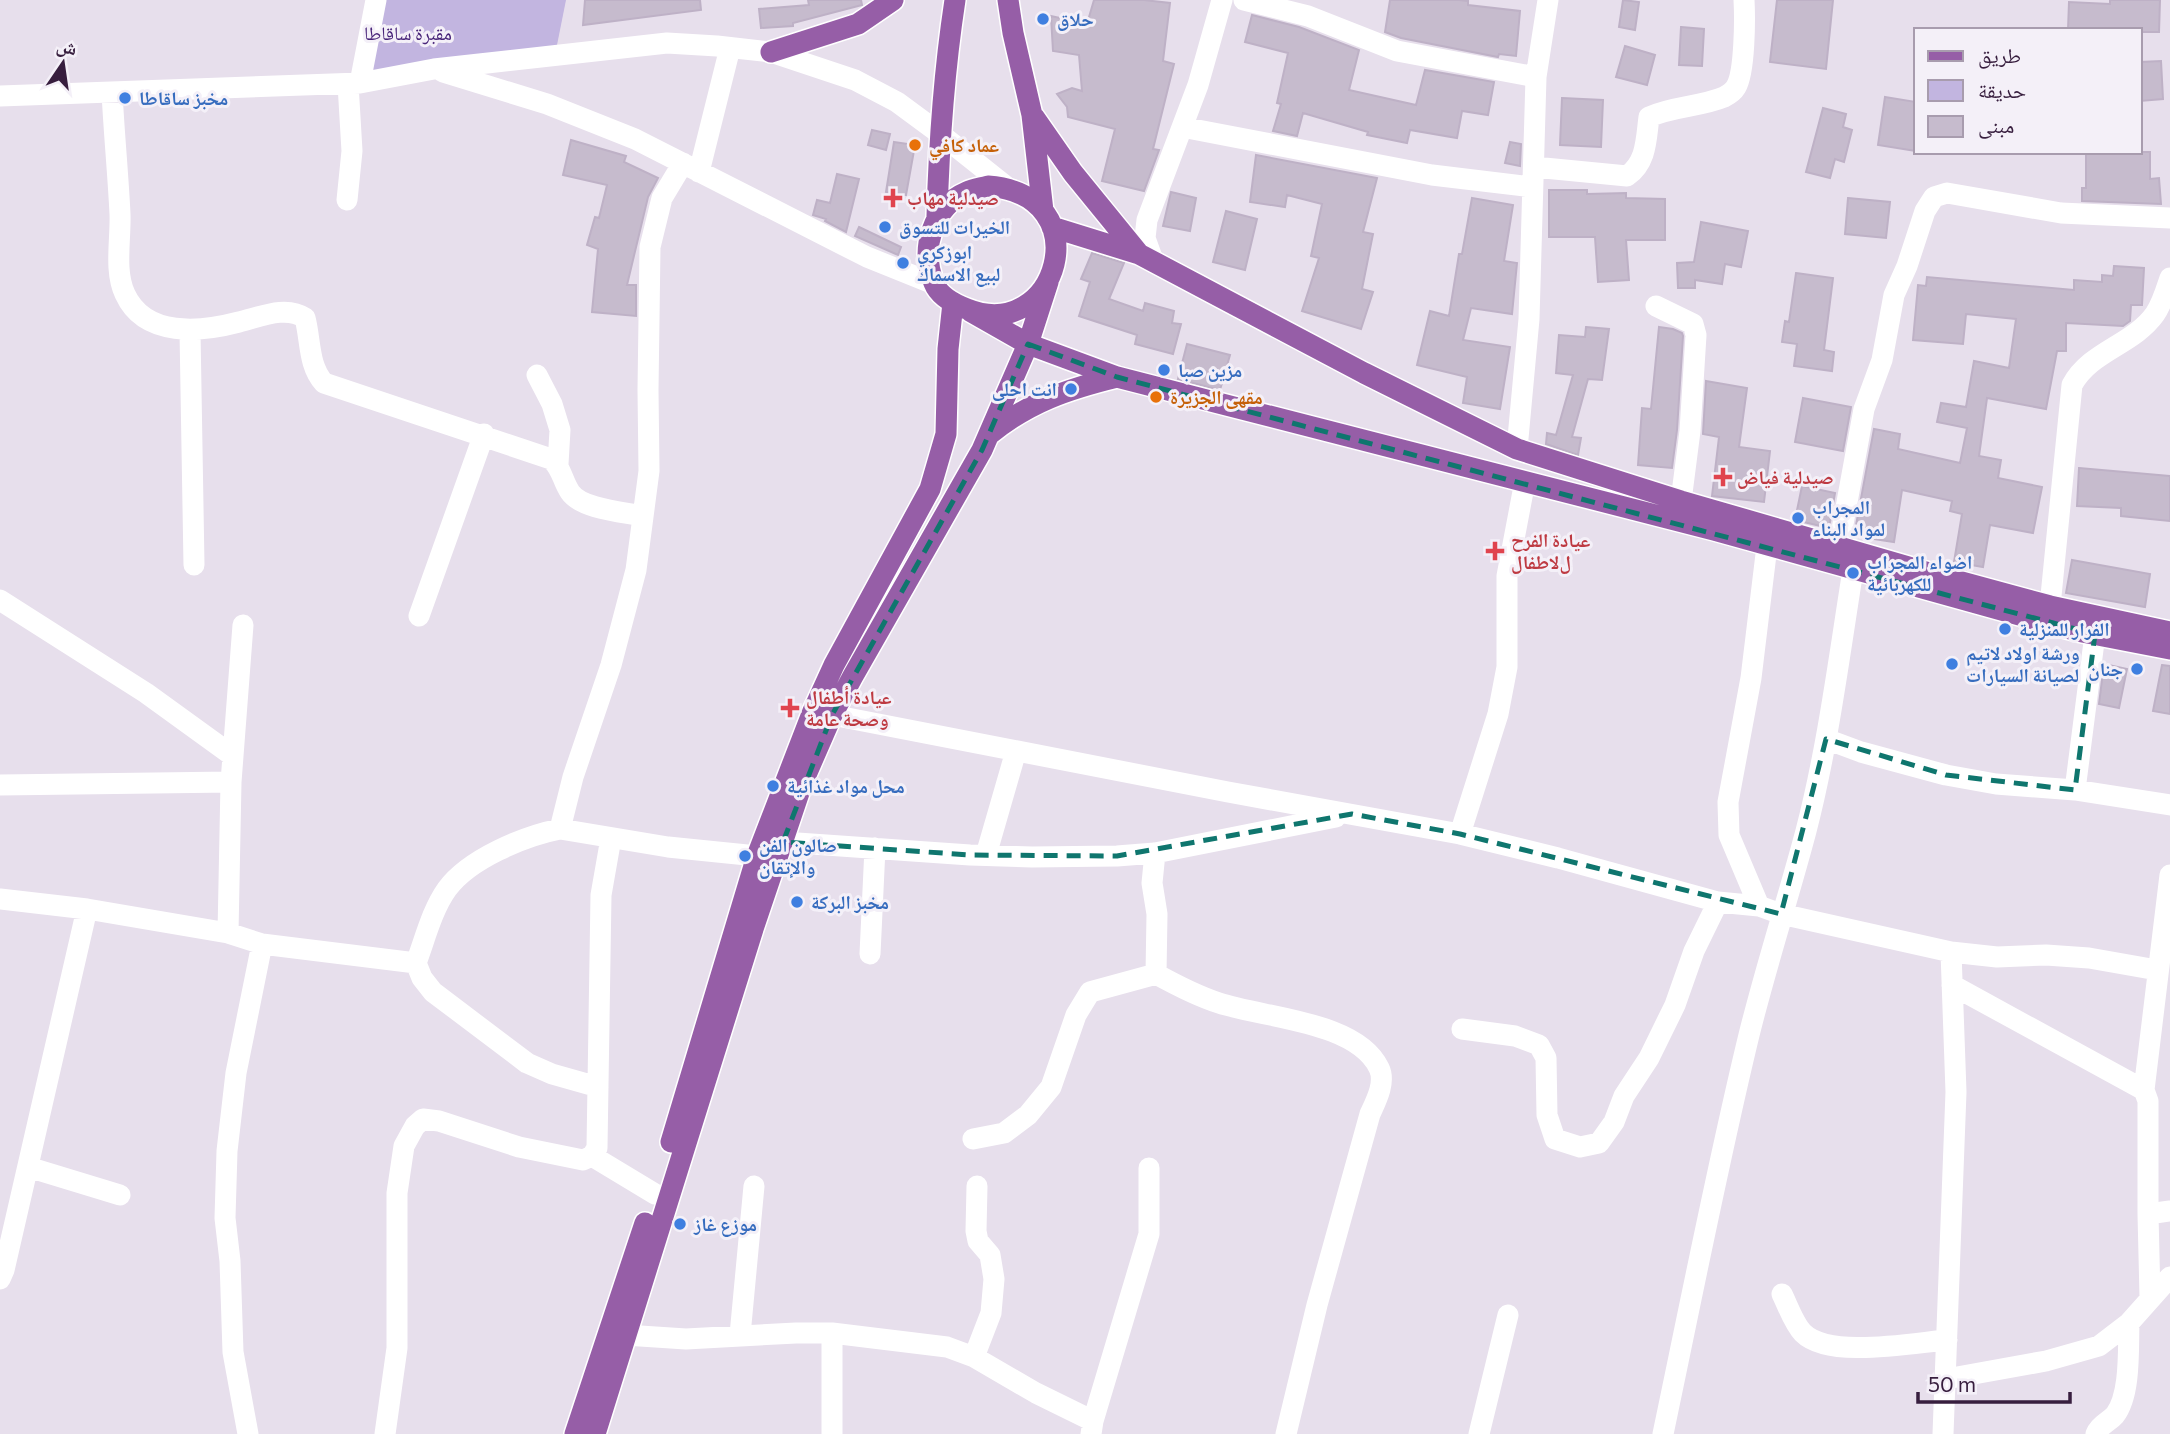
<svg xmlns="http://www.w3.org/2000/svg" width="2170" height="1434" viewBox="0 0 2170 1434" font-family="Commissioner,'Noto Naskh Arabic',sans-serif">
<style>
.green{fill:#c2b5e0}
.building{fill:#c6bbcd;stroke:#beb1c6;stroke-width:2}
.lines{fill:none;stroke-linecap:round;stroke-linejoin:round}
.major-casing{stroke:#fff;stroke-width:24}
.minor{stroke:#fff;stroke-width:21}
.major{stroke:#965ea7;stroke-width:21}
.marked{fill:none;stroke:#0f766e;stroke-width:5;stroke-dasharray:14 9;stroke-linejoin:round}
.shop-dot{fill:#3f7fe0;stroke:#f4f0f8;stroke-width:2.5}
.food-dot{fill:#e8710a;stroke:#f4f0f8;stroke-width:2.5}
.health-dot{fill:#e0444e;stroke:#f4f0f8;stroke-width:2.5}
.labels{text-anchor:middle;stroke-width:6;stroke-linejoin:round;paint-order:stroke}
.shop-label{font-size:19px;font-weight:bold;fill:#366cbe;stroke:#f4f0f8;text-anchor:start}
.park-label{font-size:19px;fill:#482479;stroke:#f4f0f8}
.food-label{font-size:19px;font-weight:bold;fill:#c56008;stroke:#f4f0f8;text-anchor:start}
.health-label{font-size:19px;font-weight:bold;fill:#be3a42;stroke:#f4f0f8;text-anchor:start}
</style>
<rect width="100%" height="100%" fill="#e7dfec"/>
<path class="green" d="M380 0H566L556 50 365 72Z"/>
<path class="building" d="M585 0H700L701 10 583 25Z
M808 0H861L862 5 793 23V26L761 28 759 9 809 5Z
M1094 0H1144L1170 3 1163 61 1174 64 1153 149 1159 150 1144 191 1102 181 1115 129 1068 117 1067 107 1057 94 1072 88 1082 91 1079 55 1053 51 1051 16 1087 24Z
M1390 0H1459L1468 1V5L1520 11 1516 56 1499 54 1498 57 1401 38 1385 32Z
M1623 0 1639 2 1635 30 1619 27Z
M1777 0H1833L1826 69 1770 62Z
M2110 0H2160L2159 32H2140V30H2068L2069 2 2110 4Z
M1252 15 1299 27 1359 50 1349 90 1416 105 1425 70 1494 82 1488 115 1462 111 1457 138 1410 130 1407 143 1367 135 1368 132 1303 113 1297 136 1273 131 1281 104 1277 103 1288 53 1245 42Z
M1681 27 1704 29 1702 66 1679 65Z
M1625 46 1655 55 1647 85 1616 77Z
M2161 61 2163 99 2140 101V62Z
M1885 97 1916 102V151L1878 145Z
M1562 98 1603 100 1601 147 1560 145Z
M1823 108 1846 114 1843 127 1852 130 1844 162 1835 159 1830 178 1806 172Z
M872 130 890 134 886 150 868 145Z
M571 140 626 156 624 162 658 178 648 197 627 285H636V316L592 312 598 249 587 245 595 217 599 218 607 185 563 175Z
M894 142 915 145 906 195 886 192Z
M1510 142 1521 144 1520 166 1505 163Z
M2086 152H2150V179L2159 178 2161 204 2082 201V188H2086Z
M1256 155 1377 178 1363 232 1373 234 1362 289 1373 292 1361 329 1302 311 1319 258 1311 256 1322 204 1287 195 1285 207 1250 202Z
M837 174 859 179 846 232 825 221 826 219 813 215 817 200 830 203Z
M1549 190H1587V194L1626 193V198L1665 199V240H1626L1629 280 1598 282 1595 237H1549Z
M1171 192 1196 198 1190 231 1163 226Z
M1472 198 1513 205 1504 261 1517 263 1512 314 1471 308 1463 340 1510 347 1500 409 1463 403 1467 377 1417 365 1430 311 1449 316 1459 254H1462Z
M1848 198 1890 202 1886 238 1845 234Z
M1226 211 1257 219 1245 270 1213 262Z
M1701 222 1748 231 1741 267 1725 264 1722 284 1695 280V288H1678L1677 263 1694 262Z
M859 227 901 247 898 255 855 236Z
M1092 253 1124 263 1109 299 1143 311 1145 303 1174 311 1172 323 1181 324 1173 354 1135 344 1137 335 1079 316 1090 282 1081 279Z
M2114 266 2144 268 2142 305H2131L2130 321 2123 326 2066 323V351H2057L2046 409 1987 398 1979 456 2001 460 1998 478 2042 487 2033 533 1990 525 1983 567 1954 562 1962 514 1950 511 1952 501 1902 490 1894 542 1854 536 1874 429 1900 434 1898 449 1960 463 1967 428 1937 422 1941 403 1966 407 1974 361 2009 368 2016 319 1966 314 1963 344 1913 340 1918 285 1926 286 1927 277 2074 290V280L2102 282V275L2113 276Z
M1796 273 1833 278 1824 350 1834 352 1832 371 1794 366 1797 344 1782 342 1785 321 1789 322Z
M1586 327 1609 329 1602 380 1588 379 1572 437 1581 438 1578 455 1546 444 1547 433 1556 435 1573 375 1556 373 1559 335 1585 337Z
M1659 327 1673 329 1682 333 1683 336 1677 430 1672 468 1638 465 1642 408 1651 409Z
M1187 344 1230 355 1220 390 1178 379Z
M1706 381 1747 388 1739 447 1770 451 1764 502 1712 496 1719 437 1703 434Z
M1803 398 1851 407 1843 451 1795 442Z
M2079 468 2170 476V521L2121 516V508L2077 506Z
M1802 486 1835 493 1829 528 1795 520Z
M2072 560 2150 574 2145 607 2066 593Z
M2104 664 2127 669 2119 708 2099 704Z
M2162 665 2170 666V714L2153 711Z"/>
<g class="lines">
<g class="major-casing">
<path id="major" d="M1008 0 1013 33 1032 115 1043 211
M771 52 858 24 893 0
M1034 117 1073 173 1139 254
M988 186C1102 195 1057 345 967 309 954 304 939 296 934 283 920 249 932 207 967 192 973 189 981 188 988 186Z
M937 216C939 143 944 72 955 0
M1052 227 1139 254 1364 373 1517 449 1681 501 1940 576 2050 606 2170 632
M970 311 1028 344 1117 377 1714 530 2077 631 2170 649
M990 434C1029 402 1068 389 1117 377
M671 1142 757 856 813 711 834 665 930 489 946 434 948 349 953 303
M575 1434 645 1223
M595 1434 753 929 802 784 832 715 853 676 982 450 1028 344 1048 282"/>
</g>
<path class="minor" d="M1244 0 1308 16 1397 51 1536 77
M443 72 547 104 635 139 867 257 934 284
M360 83 376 0
M112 92C114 133 118 173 120 214 121 239 114 271 125 294 145 338 201 332 239 322 260 317 286 305 305 318 311 341 308 365 324 383L551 459C562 468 562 480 570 492 581 509 624 512 643 516
M0 96 360 83 434 69 667 43 717 46 771 52 855 80 897 102 939 133 1008 188
M1182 127 1432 175 1532 187
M1534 167 1627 176C1647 162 1646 139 1649 117 1673 106 1700 107 1724 97 1728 95 1733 92 1736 87 1745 72 1745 18 1744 0
M699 172 730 48
M347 200 352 151 348 84
M1154 263 1145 238 1147 220 1198 85 1222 0
M1656 306 1693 324 1696 335 1690 431 1681 501
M190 331 194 565
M537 375 552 404 560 430 558 464
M1517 449 1529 319 1536 77 1548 0
M1839 546 1864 409 1882 360 1894 295 1907 266 1925 211 1934 197 1947 193 2061 213 2170 218
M0 600 146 693 233 756
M2050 606 2072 385C2090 351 2133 345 2155 314 2162 304 2166 290 2170 278
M419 616 484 434
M832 715 1228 792 1460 834 1558 858 1718 902 1759 906 1781 914 1951 952 1997 957 2046 955 2089 958 2157 970
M1826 739 1861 752 1946 775 1996 784 2075 790 2170 805
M0 785 231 782
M2075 790 2095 634
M560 829 573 777 611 665 636 570 649 471 648 390 650 247 662 198 683 163
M1460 834 1498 714 1507 667V576L1525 481
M783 842 970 855 1032 857 1117 856 1155 853 1336 817
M1155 853 1152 883 1157 914 1156 974
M986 855 1016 751
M0 899 87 909 228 933 262 944 416 963
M1759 906 1729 835 1728 802 1751 678 1767 546
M228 933 231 782 243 625
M870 954 875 848
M1952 985 2144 1090
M1462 1029 1515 1036 1539 1045 1546 1058 1547 1115 1555 1139 1580 1147 1599 1143 1614 1122 1624 1096 1649 1058 1675 1005 1694 951 1718 902
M598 1087 552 1074 527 1063 433 992 422 978 416 963C425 939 432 910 447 889 469 859 524 836 560 829L668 847 757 856
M973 1139 1004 1133 1028 1115 1051 1087 1076 1015 1090 992 1156 974C1176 985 1197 996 1219 1003 1264 1018 1357 1021 1379 1068 1386 1082 1376 1101 1370 1114L1317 1305 1286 1434
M592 1156 655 1194
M28 1167 120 1195
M2148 1214 2170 1211
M0 1279 4 1270 87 909
M1782 1294C1788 1306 1794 1324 1803 1333 1829 1359 1912 1343 1947 1340
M2150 1297 2148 1214V1101L2144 1090 2170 875
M625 1335 686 1339 796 1333H832L947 1347 974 1357 1036 1393 1093 1421 1091 1434
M740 1335 754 1186
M974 1357 991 1313 994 1279 990 1255 978 1241 976 1231 977 1186
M1946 1379 2046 1361 2099 1346 2129 1323 2170 1277
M1093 1421 1149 1234V1168
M248 1434 233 1352 230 1261 225 1218 227 1151 236 1073 262 944
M385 1434 397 1348V1193L404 1146 415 1126 423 1119 439 1121 519 1147 583 1160 592 1156 597 1148 601 895 611 838
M832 1434V1333
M1479 1434 1508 1315
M1663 1434C1691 1301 1717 1167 1749 1035 1766 966 1788 899 1806 831 1828 746 1839 657 1853 570
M1943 1434 1956 1092 1951 952
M2096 1434C2100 1424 2108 1423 2115 1415 2131 1394 2128 1348 2129 1323"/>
<use href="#major" class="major"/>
</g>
<path class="marked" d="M1028 344 1117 377 2095 634 2075 790 1946 775 1826 739 1781 914 1460 834 1352 814 1117 856 970 855 783 842 832 715 982 450Z"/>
<g class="shop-dot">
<circle cx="1043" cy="19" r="7"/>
<circle cx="125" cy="98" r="7"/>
<circle cx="885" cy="227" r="7"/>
<circle cx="903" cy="263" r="7"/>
<circle cx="1164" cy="370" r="7"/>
<circle cx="1071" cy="389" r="7"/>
<circle cx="1798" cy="518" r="7"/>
<circle cx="1853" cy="573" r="7"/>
<circle cx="2005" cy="629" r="7"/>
<circle cx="1952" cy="664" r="7"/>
<circle cx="2137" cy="669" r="7"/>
<circle cx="773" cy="786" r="7"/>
<circle cx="745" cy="856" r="7"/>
<circle cx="797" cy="902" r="7"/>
<circle cx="680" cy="1224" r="7"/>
</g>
<g class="food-dot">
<circle cx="915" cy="145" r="7"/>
<circle cx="1156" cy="397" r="7"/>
</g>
<g class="health-dot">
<path d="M889.5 187.5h7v7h7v7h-7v7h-7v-7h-7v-7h7z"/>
<path d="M1719.5 466.5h7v7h7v7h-7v7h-7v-7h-7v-7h7z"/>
<path d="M1491.5 540.5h7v7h7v7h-7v7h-7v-7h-7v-7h7z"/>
<path d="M786.5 697.5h7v7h7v7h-7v7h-7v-7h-7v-7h7z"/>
</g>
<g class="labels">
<g class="shop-label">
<text x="1057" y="26">حلاق</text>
<text x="139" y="105">مخبز ساقاطا</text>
<text x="899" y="234">الخيرات للتسوق</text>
<text x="917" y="259">ابوزكري<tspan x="917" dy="22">لبيع اﻻسماك</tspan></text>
<text x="1178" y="377">مزين صبا</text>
<text x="1057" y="396" text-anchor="end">انت احلى</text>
<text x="1812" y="514">المجراب<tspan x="1812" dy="22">لمواد البناء</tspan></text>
<text x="1867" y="569">اضواء المجراب<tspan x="1867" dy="22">للكهربائية</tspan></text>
<text x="2019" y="636">الفرار للمنزلية</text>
<text x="1966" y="660">ورشة اوﻻد ﻻتيم<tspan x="1966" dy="22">لصيانة السيارات</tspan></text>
<text x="2123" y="676" text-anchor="end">جنان</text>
<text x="787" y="793">محل مواد غذائية</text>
<text x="759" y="852">صالون الفن<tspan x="759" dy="22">والإتقان</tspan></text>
<text x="811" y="909">مخبز البركة</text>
<text x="694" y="1231">موزع غاز</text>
</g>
<g class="park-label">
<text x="408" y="40">مقبرة ساقاطا</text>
</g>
<g class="food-label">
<text x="929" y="152">عماد كافي</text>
<text x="1170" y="404">مقهى الجزيرة</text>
</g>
<g class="health-label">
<text x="907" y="205">صيدلية مهاب</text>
<text x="1737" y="484">صيدلية فياض</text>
<text x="1511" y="547">عيادة الفرح<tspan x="1511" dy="22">لﻻطفال</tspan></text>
<text x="806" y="704">عيادة أطفال<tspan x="806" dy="22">وصحة عامة</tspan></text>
</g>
</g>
<rect x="1914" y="28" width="228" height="126" fill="#f4f0f8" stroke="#a89cae" stroke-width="2"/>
<rect x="1928" y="51" width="35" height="10" fill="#965ea7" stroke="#a89cae" stroke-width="2"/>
<text x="1978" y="63" font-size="21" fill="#371e3e">طريق</text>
<rect x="1928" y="80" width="35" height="21" fill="#c2b5e0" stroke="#a89cae" stroke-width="2"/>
<text x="1978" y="98" font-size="21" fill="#371e3e">حديقة</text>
<rect x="1928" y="116" width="35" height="21" fill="#c6bbcd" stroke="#a89cae" stroke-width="2"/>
<text x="1978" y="133" font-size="21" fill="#371e3e">مبنى</text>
<g transform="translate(63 63) rotate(13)" stroke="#f4f0f8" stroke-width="5" paint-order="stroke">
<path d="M0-5L12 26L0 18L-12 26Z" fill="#371e3e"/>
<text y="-10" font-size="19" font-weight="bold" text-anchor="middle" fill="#371e3e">ش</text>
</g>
<path d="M1918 1392v10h152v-10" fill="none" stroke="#371e3e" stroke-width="3.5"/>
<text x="1928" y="1392" font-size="21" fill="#371e3e" stroke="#f4f0f8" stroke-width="5" paint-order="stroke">50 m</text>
</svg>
